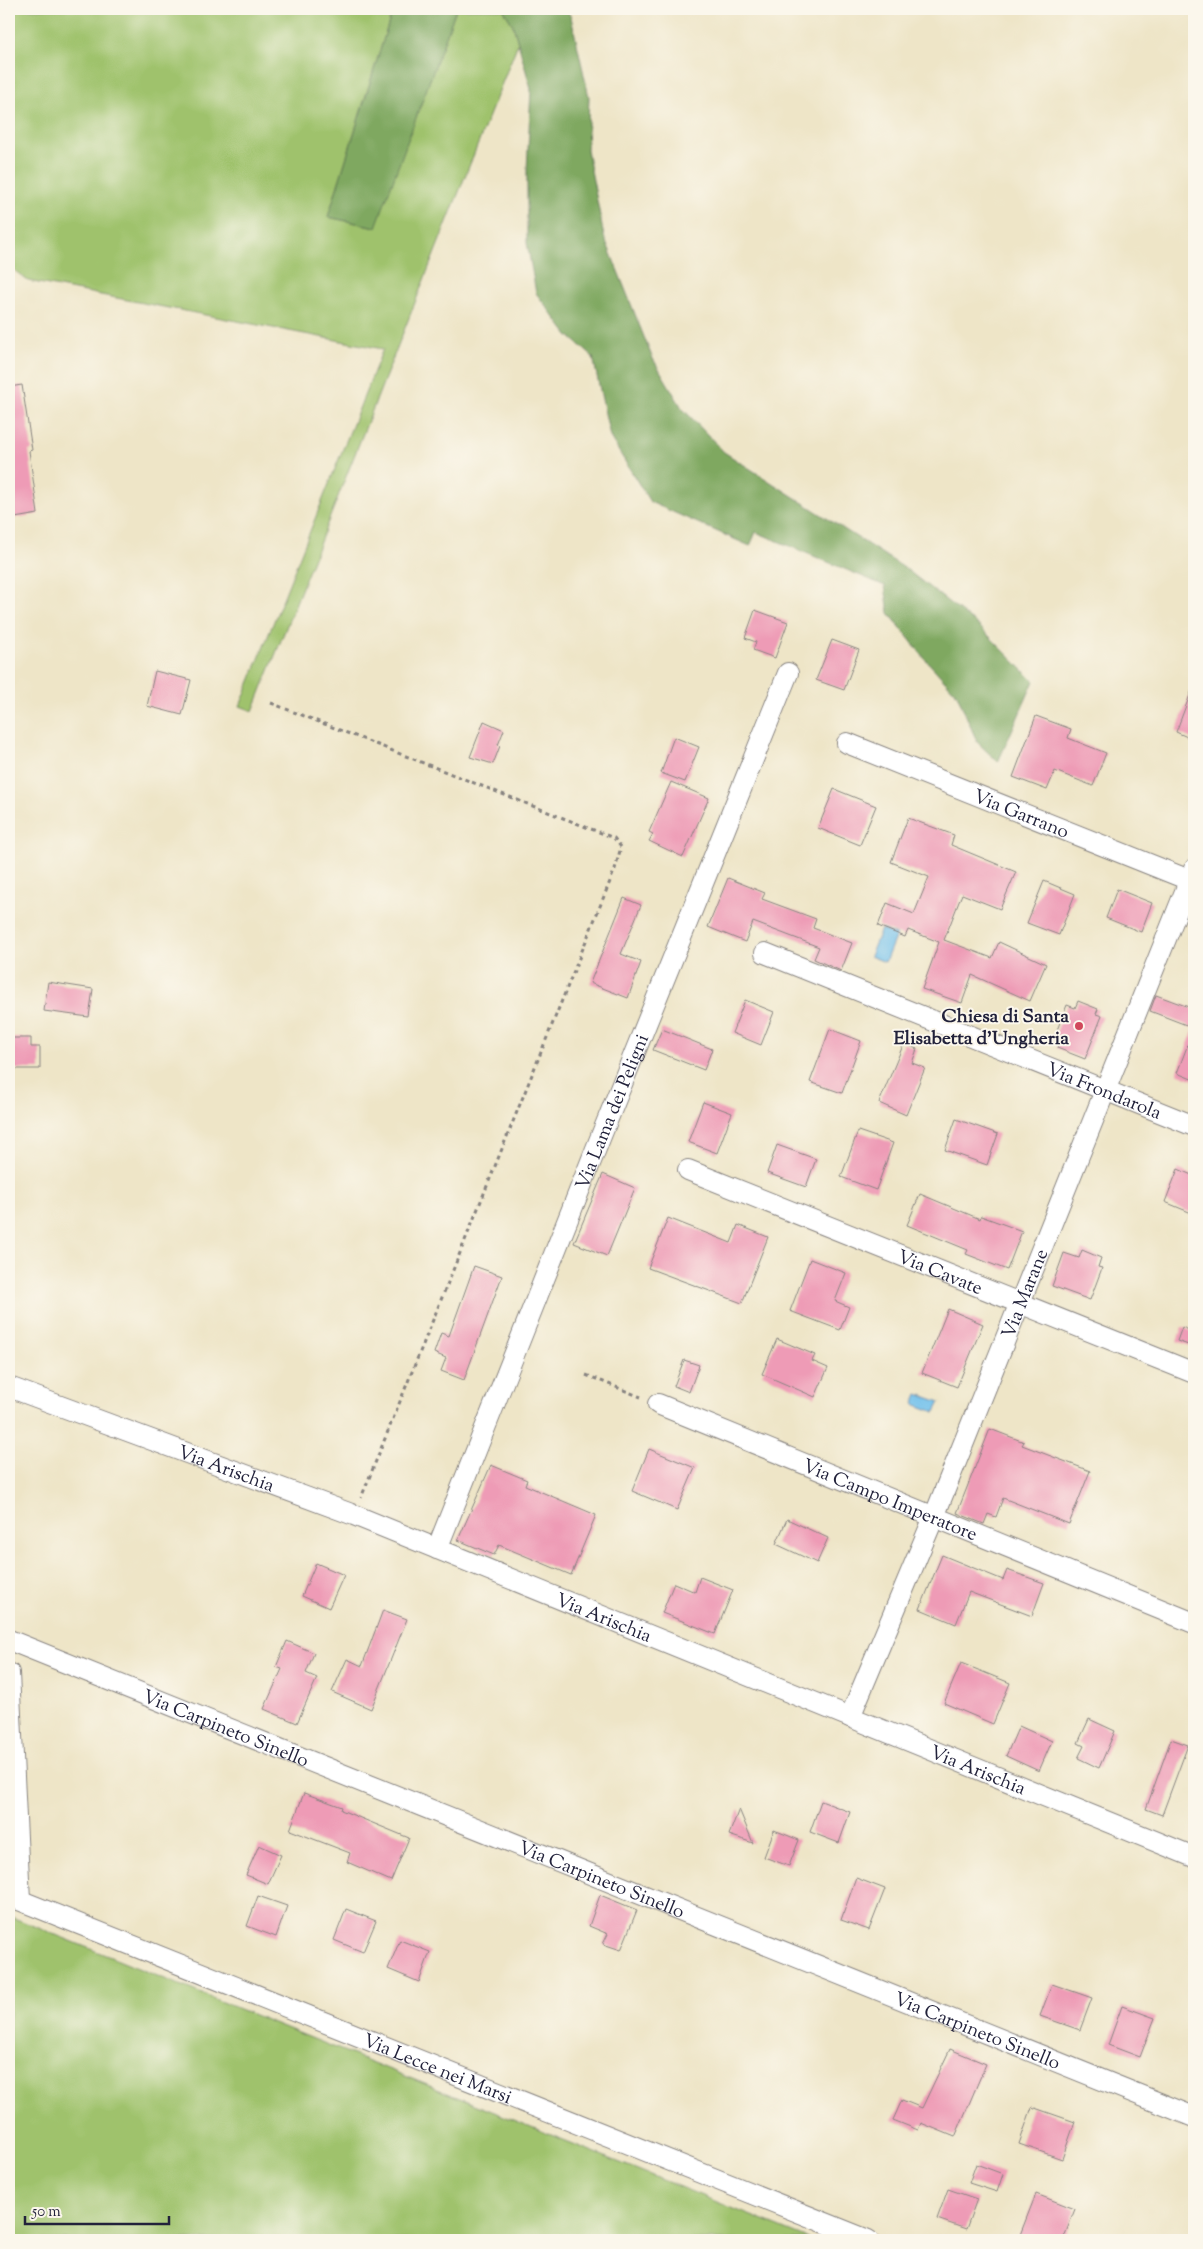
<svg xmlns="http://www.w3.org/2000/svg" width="1203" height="2249" viewBox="0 0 1203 2249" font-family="'Sorts Mill Goudy',serif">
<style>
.green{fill:#9fc26c;stroke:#607254}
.forest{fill:#7fa860;stroke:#50654e}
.water{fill:#70c0eb;stroke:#497193}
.building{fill:#ee9bb6}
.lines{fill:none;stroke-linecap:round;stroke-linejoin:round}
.minor-casing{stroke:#888481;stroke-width:22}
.path{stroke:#888481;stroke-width:3;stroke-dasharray:4 4;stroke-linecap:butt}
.minor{stroke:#fff;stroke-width:20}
.poi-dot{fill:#d1495b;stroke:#fbf7ec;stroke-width:2}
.labels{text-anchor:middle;stroke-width:4;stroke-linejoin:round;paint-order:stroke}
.street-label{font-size:19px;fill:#22223b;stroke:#fbf7ec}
.poi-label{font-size:19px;font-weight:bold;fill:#22223b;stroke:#fbf7ec;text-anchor:end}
</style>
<rect width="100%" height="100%" fill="#fbf7ec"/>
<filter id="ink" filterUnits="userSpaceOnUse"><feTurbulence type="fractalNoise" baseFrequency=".02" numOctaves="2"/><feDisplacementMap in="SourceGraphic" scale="10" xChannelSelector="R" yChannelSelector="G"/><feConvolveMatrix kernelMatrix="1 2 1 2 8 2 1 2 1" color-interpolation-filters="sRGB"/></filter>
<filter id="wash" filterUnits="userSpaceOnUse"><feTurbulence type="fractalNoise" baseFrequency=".0096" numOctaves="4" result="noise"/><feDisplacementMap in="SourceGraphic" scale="20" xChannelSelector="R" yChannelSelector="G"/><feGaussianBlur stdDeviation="1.12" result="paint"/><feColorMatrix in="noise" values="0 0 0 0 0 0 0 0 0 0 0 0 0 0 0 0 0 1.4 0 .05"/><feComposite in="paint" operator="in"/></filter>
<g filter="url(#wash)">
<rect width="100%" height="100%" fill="#eee5c7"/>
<path class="green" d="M9 9H393L328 217 375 227 456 9H503L513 25 518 43 253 711 240 706 383 349 28 281 9 266Z
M9 1916 811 2240H9Z"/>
<path class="forest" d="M393 9H456L376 227 328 217Z
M503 9H566L571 17 589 97 587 150 604 236 652 357 682 408 724 452 906 569 979 626 1034 681 998 762 977 742 957 694 925 659 889 613 885 586 756 532 750 546 650 502 610 437 593 357 568 335 536 293 527 243V170L531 89 513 25Z"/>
<path class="water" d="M881 929 896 935 885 962 870 956Z
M918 1394 940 1402 935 1412 914 1404Z"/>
<g id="blocks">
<path class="building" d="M22 385 32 450 29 451 38 514 9 519V387Z
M755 610 788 622 775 658 753 650 756 642 745 638Z
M832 640 859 650 844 690 816 680Z
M155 671 191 680 182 715 147 706Z
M1193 687H1194V740L1176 732Z
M1036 716 1071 729 1068 738 1106 753 1093 786 1055 771 1047 790 1013 777Z
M484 721 504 730 498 745 500 746 493 764 470 757Z
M674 737 699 747 685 782 661 773Z
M671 782 709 798 683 857 649 841 653 834 649 832Z
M834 789 876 806 860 845 818 828Z
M908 818 954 835 951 845 1016 872 1000 909 962 894 944 940 992 958 999 942 1046 964 1030 1001 972 975 962 1003 922 989 939 942 908 930 905 937 878 926 887 903 914 914 929 877 891 862Z
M728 878 765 893 762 899 816 919 813 928 852 943 841 971 814 959 819 947 753 922 745 942 708 927Z
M1044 881 1075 894 1059 935 1027 923Z
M1117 889 1152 903 1141 932 1106 918Z
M624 898 641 905 621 954 641 962 628 998 590 983Z
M48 982 93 989 89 1017 44 1011Z
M1156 995 1194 1009V1028L1150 1011Z
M745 1000 774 1012 761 1045 732 1033Z
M1078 1001 1098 1009 1096 1014 1102 1016 1085 1059 1057 1048 1061 1037 1055 1035 1067 1005 1075 1008Z
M662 1029 712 1049 704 1070 653 1050Z
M830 1029 861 1041 842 1093 810 1082Z
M1193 1031 1194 1032V1080L1177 1073Z
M9 1038H31V1047H40V1069H9Z
M904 1043 917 1049 912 1063 925 1068 906 1115 879 1103Z
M703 1102 732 1113 717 1153 688 1142Z
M956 1119 998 1134 987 1165 945 1150Z
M858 1131 893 1143 876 1190 841 1177Z
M777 1145 816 1159 806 1187 767 1173Z
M1178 1169 1194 1176V1214L1165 1202Z
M603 1174 635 1188 607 1256 574 1243Z
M920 1194 980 1219 981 1216 1022 1231 1007 1270 966 1254 968 1250 907 1225Z
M668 1218 731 1243 738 1225 768 1237 742 1303 648 1268Z
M1082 1250 1101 1258 1098 1267 1102 1268 1090 1300 1052 1286 1064 1253 1079 1258Z
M810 1259 846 1273 835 1301 849 1307 840 1330 790 1311Z
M474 1266 502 1276 464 1380 441 1371 446 1358 434 1353 441 1333 449 1336Z
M948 1309 983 1324 957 1387 922 1373Z
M1182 1327 1194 1332V1347L1177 1341Z
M777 1339 815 1355 812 1361 828 1368 815 1397 762 1374Z
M684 1360 699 1365 689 1392 674 1386Z
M990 1429 1024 1442 1022 1445 1090 1471 1069 1524 1003 1498 996 1517 988 1514 984 1524 957 1513Z
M649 1449 695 1468 677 1510 632 1491Z
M491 1465 527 1480 525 1485 596 1515 571 1575 499 1545 494 1555 458 1540Z
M787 1519 828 1538 817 1563 776 1544Z
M942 1555 1003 1580 1007 1570 1044 1583 1032 1616 969 1592 956 1624 920 1609Z
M316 1563 344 1575 329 1608 302 1596Z
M700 1577 733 1590 715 1634 662 1613 674 1583 695 1592Z
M383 1610 407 1619 371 1709 332 1692 347 1659 362 1666Z
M287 1641 314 1653 306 1673 317 1678 297 1723 264 1709 282 1669 276 1667Z
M961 1663 1010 1683 993 1724 944 1703Z
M1089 1719 1115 1731 1099 1768 1078 1758 1084 1746 1078 1743Z
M1019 1726 1052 1741 1039 1771 1006 1756Z
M1171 1739 1188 1745 1162 1815 1146 1809Z
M304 1793 342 1807 341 1810 409 1838 391 1881 347 1862 350 1853 290 1830Z
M821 1801 850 1812 839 1843 810 1832Z
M739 1809 753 1843 729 1835Z
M774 1830 799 1840 789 1866 764 1857Z
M259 1845 281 1855 268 1884 246 1875Z
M856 1878 885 1889 869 1930 841 1920Z
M600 1895 637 1910 621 1950 603 1944 608 1934 589 1926Z
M258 1896 287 1906 276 1937 247 1926Z
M346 1909 376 1921 363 1952 334 1940Z
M400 1940 430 1952 419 1982 388 1969Z
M1052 1984 1092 1998 1080 2030 1040 2016Z
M1122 2006 1155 2018 1140 2057 1108 2045Z
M950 2049 986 2064 955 2137 921 2123 918 2130 893 2120 902 2100 922 2108Z
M1032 2107 1075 2122 1062 2159 1019 2144Z
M976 2164 1003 2174 997 2192 969 2183Z
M948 2189 977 2199 966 2229 937 2219Z
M1036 2194 1075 2209 1063 2240H1018Z"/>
</g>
</g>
<g filter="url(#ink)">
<use href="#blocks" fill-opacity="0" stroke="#888481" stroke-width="1"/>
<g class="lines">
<g class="minor-casing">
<g id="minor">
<path id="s1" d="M847 743 1194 882"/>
<path id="s2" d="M765 953 1194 1126"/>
<path id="s3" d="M688 1170 1194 1373"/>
<path id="s4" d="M9 1387 354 1515 1194 1857"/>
<path id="s5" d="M658 1404 1194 1623"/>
<path id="s6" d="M437 1549 601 1136 788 673"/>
<path id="s7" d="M9 1640 1194 2117"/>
<path d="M9 1673 20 1900"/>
<path id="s8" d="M850 1717 934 1517 1194 869"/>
<path id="s9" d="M9 1896 868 2240"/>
</g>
</g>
<path class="path" d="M271 703 614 838 621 847 615 869 361 1498
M586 1375 641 1397"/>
<use href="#minor" class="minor"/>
</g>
</g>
<circle class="poi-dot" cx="1079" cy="1026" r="5"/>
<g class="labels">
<g class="street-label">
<text dy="7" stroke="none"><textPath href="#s1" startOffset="188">Via Garrano</textPath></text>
<text dy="7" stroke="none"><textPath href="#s2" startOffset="366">Via Frondarola</textPath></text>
<text dy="7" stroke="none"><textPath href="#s6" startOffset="471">Via Lama dei Peligni</textPath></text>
<text dy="7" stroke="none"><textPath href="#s3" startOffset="272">Via Cavate</textPath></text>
<text dy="7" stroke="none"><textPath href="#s8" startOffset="458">Via Marane</textPath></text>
<text dy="7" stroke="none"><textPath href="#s4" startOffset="232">Via Arischia</textPath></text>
<text dy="7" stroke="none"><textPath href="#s5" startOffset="251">Via Campo Imperatore</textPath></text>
<text dy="7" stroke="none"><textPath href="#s4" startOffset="638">Via Arischia</textPath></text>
<text dy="7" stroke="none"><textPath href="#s7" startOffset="234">Via Carpineto Sinello</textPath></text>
<text dy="7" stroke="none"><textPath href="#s4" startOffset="1042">Via Arischia</textPath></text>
<text dy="7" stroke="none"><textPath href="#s7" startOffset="639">Via Carpineto Sinello</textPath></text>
<text dy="7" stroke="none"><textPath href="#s7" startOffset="1044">Via Carpineto Sinello</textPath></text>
<text dy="7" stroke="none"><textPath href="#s9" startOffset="462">Via Lecce nei Marsi</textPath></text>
</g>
<g class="poi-label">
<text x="1069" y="1022">Chiesa di Santa<tspan x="1069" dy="22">Elisabetta d'Ungheria</tspan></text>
</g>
</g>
<rect width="1203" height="2249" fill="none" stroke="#fbf7ec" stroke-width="30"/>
<path d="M25 2216v8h144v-8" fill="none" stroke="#22223b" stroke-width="2.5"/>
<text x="32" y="2216" font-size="15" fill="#22223b" stroke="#fbf7ec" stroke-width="4" paint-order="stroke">50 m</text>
</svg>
